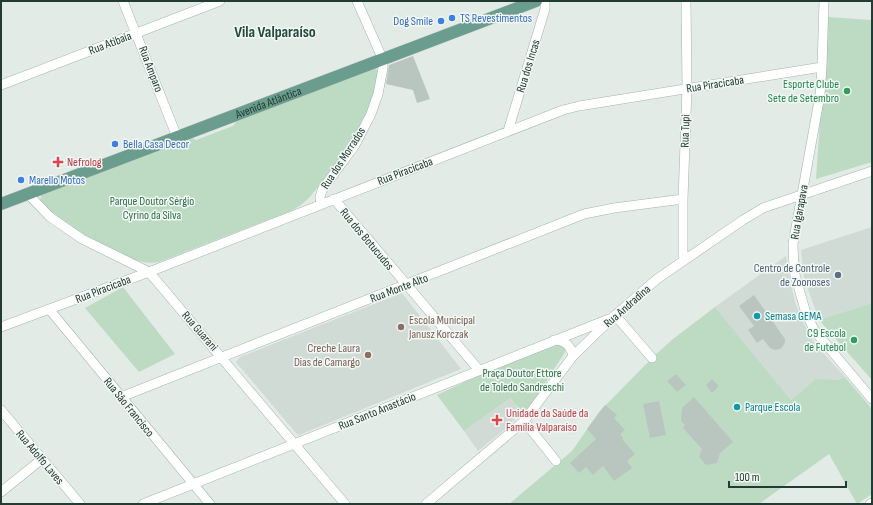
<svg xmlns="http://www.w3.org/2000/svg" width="873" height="505" viewBox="0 0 873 505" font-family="'Sofia Sans Condensed',sans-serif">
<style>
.built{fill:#d0dbd5}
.green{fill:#bddbc3}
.building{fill:#b8c6bf}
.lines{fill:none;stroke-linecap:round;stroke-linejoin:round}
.minor-casing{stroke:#a5b3ad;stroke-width:10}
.major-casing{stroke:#c1c8c6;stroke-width:13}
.minor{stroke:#fff;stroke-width:9}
.major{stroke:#6a9d8d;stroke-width:12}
.shop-dot{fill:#3f7fe0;stroke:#f2f8f5;stroke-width:1.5}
.leisure-dot{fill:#2e9e5b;stroke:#f2f8f5;stroke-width:1.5}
.health-dot{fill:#e0444e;stroke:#f2f8f5;stroke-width:1.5}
.service-dot{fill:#5c6f8a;stroke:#f2f8f5;stroke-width:1.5}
.culture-dot{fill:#0f9aa8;stroke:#f2f8f5;stroke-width:1.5}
.education-dot{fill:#8d6e63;stroke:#f2f8f5;stroke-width:1.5}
.labels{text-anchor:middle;stroke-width:3;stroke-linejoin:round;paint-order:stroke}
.shop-label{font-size:12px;fill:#366cbe;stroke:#f2f8f5;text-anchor:start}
.street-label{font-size:12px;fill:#233b33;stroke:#f2f8f5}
.leisure-label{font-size:12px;fill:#27864d;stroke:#f2f8f5;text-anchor:end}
.health-label{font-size:12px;fill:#be3a42;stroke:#f2f8f5;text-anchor:start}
.park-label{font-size:12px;fill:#316e45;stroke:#f2f8f5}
.service-label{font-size:12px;fill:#4e5e75;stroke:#f2f8f5;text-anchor:end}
.culture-label{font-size:12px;fill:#0d838f;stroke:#f2f8f5;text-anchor:start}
.education-label{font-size:12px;fill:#785e54;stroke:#f2f8f5;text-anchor:start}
.district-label{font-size:16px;font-weight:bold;fill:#214b3e;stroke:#f2f8f5}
</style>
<rect width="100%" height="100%" fill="#e2ebe6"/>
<path class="built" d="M872 227V303L819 320 804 278 801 250Z
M786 256 791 286 796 305 805 326 815 344 845 377 837 380H816L791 400 715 307Z
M402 293 461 369 299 435 296 433 236 362 240 357Z
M510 398 522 412 506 428 478 451 464 431Z"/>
<path class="green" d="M827 17 872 20V162L816 179Z
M374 67 379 72C376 85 373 99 368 111 354 144 331 171 309 198L301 205 291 211 159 262C152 263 145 263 138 261 130 259 122 254 115 251 88 238 60 223 40 200L42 194 190 137 196 140 233 126 239 118Z
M123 287 175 354 139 372 85 308Z
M872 303V380L819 320Z
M715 307 791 400 816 379 837 380 845 377 872 409V494L857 504 829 454 759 504H509L572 451 599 412 654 356 673 339Z
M558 343 565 348V352L525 415 510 398 464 431 437 395 486 372Z"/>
<path class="building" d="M413 56 430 99 417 103 413 90 386 84 389 65Z
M754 295 785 339V342L783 346 780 349 775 350 770 348 763 339 757 343 748 330 754 326 739 306Z
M676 374 686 385 677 392 667 381Z
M712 379 719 386 712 393 706 385Z
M694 397 733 442 720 453 717 463 706 465 699 457 702 449 683 428 685 425 681 421 682 408Z
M659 401 666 435 650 438 643 404Z
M605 405 617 415 614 418 625 430 620 434 623 438 622 439 635 454 627 461 632 468 614 481 603 466 593 475 586 467 579 473 570 463 596 439 587 429Z"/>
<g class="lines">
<g class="minor-casing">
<path id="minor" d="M123 1 177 137
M824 1 822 67 820 95 793 244 794 271 805 310 814 330 872 399
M1 85 220 1
M508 131 545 9V1
M27 193 50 217 82 239 149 272 345 504
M334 199 479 370
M321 204 320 197 322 190 355 145 371 114 378 94 383 68V60L357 1
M683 260V199L687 88 686 1
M49 309 210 504
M615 315 652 358
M1 327 149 272 563 110 579 106 822 67
M554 340C565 340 571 346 573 356
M121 397 584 214 614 208 683 199
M1 410 80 504
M524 421 556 461
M1 492 42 459
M143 504 609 319
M426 504 524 421 573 356 612 318 657 279 743 220 763 208 872 171
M870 504 872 503"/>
</g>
<g class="major-casing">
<g id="major">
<path id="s1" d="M1 204 536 1"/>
</g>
</g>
<use href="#minor" class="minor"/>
<use href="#major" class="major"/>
</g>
<g class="shop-dot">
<circle cx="452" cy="18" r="4"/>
<circle cx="441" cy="21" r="4"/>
<circle cx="115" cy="144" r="4"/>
<circle cx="21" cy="180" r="4"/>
</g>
<g class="leisure-dot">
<circle cx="847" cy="91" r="4"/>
<circle cx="854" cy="340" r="4"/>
</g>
<g class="health-dot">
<path d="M56 156h4v4h4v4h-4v4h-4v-4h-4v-4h4z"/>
<path d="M495 414h4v4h4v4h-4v4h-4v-4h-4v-4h4z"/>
</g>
<circle class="service-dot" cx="838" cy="275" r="4"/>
<g class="culture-dot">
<circle cx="757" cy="316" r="4"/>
<circle cx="737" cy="407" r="4"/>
</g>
<g class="education-dot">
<circle cx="401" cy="327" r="4"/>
<circle cx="368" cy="355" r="4"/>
</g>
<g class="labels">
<g class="shop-label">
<text x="460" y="22">TS Revestimentos</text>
<text x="433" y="25" text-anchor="end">Dog Smile</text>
<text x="123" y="148">Bella Casa Decor</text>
<text x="29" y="184">Marello Motos</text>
</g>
<g class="street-label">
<text transform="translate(110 43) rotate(-21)" y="4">Rua Atibaia</text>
<text transform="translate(528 66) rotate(-73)" y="4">Rua dos Incas</text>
<text transform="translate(151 69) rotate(69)" y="4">Rua Amparo</text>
<text transform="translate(715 84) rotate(-9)" y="4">Rua Piracicaba</text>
<text dy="4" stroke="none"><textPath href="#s1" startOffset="286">Avenida Atlântica</textPath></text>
<text transform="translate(685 131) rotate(-88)" y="4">Rua Tupi</text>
<text transform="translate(343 158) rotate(-57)" y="4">Rua dos Morrados</text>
<text transform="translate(405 171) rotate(-21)" y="4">Rua Piracicaba</text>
<text transform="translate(799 212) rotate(-80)" y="4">Rua Igarapava</text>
<text transform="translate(367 239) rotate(50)" y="4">Rua dos Botucudos</text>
<text transform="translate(399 288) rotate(-21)" y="4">Rua Monte Alto</text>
<text transform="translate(103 289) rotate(-21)" y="4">Rua Piracicaba</text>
<text transform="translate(627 306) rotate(-41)" y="4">Rua Andradina</text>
<text transform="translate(200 331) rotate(49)" y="4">Rua Guarani</text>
<text transform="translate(129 407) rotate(51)" y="4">Rua São Francisco</text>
<text transform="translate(377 411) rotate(-22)" y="4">Rua Santo Anastácio</text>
<text transform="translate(40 457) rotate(50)" y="4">Rua Adolfo Laves</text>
</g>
<g class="leisure-label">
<text x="839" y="88">Esporte Clube<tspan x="839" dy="14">Sete de Setembro</tspan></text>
<text x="846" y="337">C9 Escola<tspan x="846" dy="14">de Futebol</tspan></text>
</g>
<g class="health-label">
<text x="67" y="166">Nefrolog</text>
<text x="506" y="417">Unidade da Saúde da<tspan x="506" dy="14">Família Valparaíso</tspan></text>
</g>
<g class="park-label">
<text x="152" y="205">Parque Doutor Sérgio<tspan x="152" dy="14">Cyrino da Silva</tspan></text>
<text x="522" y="377">Praça Doutor Ettore<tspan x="522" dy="14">de Toledo Sandreschi</tspan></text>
</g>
<g class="service-label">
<text x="830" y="272">Centro de Controle<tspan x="830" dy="14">de Zoonoses</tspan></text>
</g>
<g class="culture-label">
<text x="765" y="320">Semasa GEMA</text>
<text x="745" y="411">Parque Escola</text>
</g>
<g class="education-label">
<text x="409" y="324">Escola Municipal<tspan x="409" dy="14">Janusz Korczak</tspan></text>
<text x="360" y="352" text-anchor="end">Creche Laura<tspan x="360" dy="14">Dias de Camargo</tspan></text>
</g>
<g class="district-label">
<text x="275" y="37">Vila Valparaíso</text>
</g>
</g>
<rect width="873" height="505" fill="none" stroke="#233b33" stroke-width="4"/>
<path d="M729 481v6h117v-6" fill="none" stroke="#233b33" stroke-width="2"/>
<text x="735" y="481" font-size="12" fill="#233b33" stroke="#f2f8f5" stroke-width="3" paint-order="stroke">100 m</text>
</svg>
